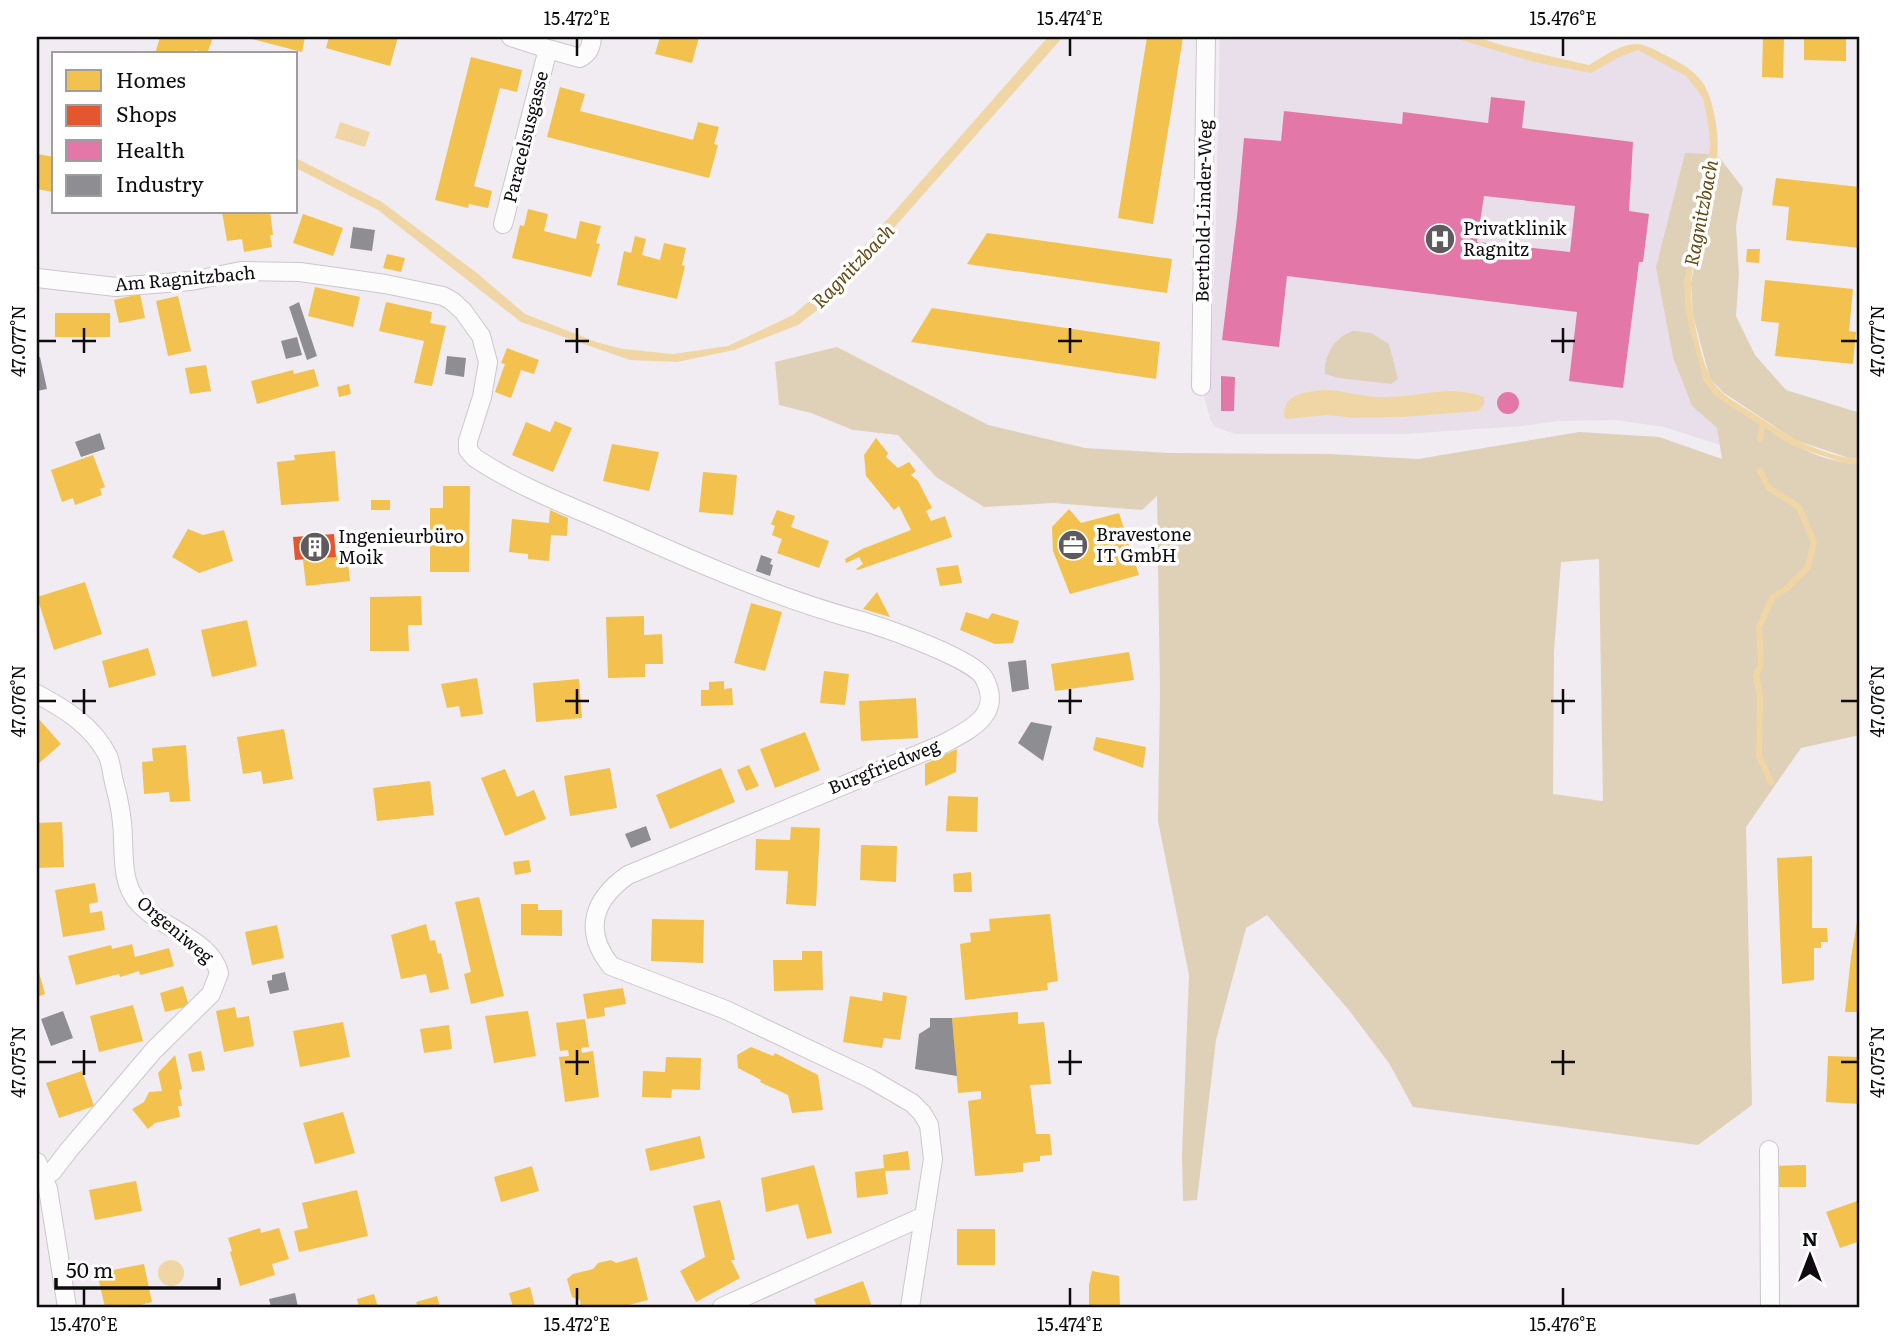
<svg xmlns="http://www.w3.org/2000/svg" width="1897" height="1344" viewBox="0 0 1897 1344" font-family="Literata,serif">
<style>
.built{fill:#e9dfea}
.green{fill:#dfd0b8;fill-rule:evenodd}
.water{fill:#f1d6a5}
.homes{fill:#f2c14e}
.shops{fill:#e4572e}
.health{fill:#e377a8;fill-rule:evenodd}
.industry{fill:#8d8d92}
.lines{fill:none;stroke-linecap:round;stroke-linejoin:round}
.stream{stroke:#f1d6a5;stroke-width:6}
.minor-casing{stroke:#cbc7cb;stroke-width:20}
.minor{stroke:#fdfcfd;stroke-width:18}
.ticks{fill:none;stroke:#0f0c0f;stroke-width:2.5}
.labels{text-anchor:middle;stroke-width:7;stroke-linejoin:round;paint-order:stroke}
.street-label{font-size:18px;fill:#0f0c0f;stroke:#fff}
.poi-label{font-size:18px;fill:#0f0c0f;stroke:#fff;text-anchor:start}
.water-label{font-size:19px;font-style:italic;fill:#614911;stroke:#fff}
.neatline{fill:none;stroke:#0f0c0f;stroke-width:2.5}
.ticks-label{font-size:18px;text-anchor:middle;fill:#0f0c0f}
</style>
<rect width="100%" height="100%" fill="#f1ecf1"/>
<path class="built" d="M1220 37H1463L1590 69 1638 47 1688 71 1707 99 1714 156 1685 154 1656 267 1692 406 1717 428 1720 445 1664 427 1615 420 1558 421 1523 426 1405 434H1235L1215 427 1211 421 1201 386 1210 379 1215 254Z"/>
<path class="green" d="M1685 153 1709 154 1707 180 1684 283 1704 381C1750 414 1800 462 1860 464V735L1801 748 1746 827 1752 1105 1698 1145 1413 1107 1389 1063 1348 1009 1267 915 1246 928 1216 1040 1197 1200 1183 1201 1182 1155 1189 975 1158 821 1160 692 1157 496 1142 510 1053 503 984 507 936 477 898 435 853 430 811 413 779 405 775 362 837 347 988 425 1085 448 1169 453 1330 454 1418 459 1579 432 1659 437 1722 459 1717 428 1692 406 1673 357 1656 267ZM1599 559 1603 801H1602L1553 794 1554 651 1561 562Z
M1718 156 1743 188 1736 226 1739 274 1736 316 1755 355 1786 390 1860 413V459L1849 458 1795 440 1724 393 1710 379 1693 315 1691 284 1696 253 1715 182Z
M1353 331 1371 333 1389 344 1398 379 1391 384 1339 378 1325 374C1324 354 1335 337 1353 331Z"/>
<path class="water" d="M1048 37H1063L829 301 798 325 734 350 677 362 630 360 521 322 378 210 296 168V158L382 202 477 273 525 314 599 343 623 349 673 354 728 346 793 315 834 280Z
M1451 37H1476L1505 46 1589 65C1603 57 1620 44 1637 44 1647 44 1662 54 1671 58 1698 72 1708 83 1714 113 1729 180 1694 222 1691 284 1690 308 1700 356 1710 377 1718 395 1743 406 1759 417 1788 437 1824 457 1860 459V464H1848L1793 446 1715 396 1704 381 1686 314 1684 283 1707 180 1710 144 1708 123 1703 98 1686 76 1638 50 1619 57 1591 73 1534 62Z
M340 122 370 132 365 147 335 138Z
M1324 390C1344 390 1364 398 1385 397 1419 397 1450 384 1484 397V404L1479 411 1402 417 1355 418 1327 415 1287 419 1284 416C1283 393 1306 392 1324 390Z
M158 1273a13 13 0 1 1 26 0a13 13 0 1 1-26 0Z"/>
<path class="homes" d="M160 37H213L207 54 195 50 193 54H155Z
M253 37H305L302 52 252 39Z
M329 37H398L390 66 326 48Z
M660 37H699L692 63 655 54Z
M1147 37H1183L1153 224 1118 218Z
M1763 37H1784L1783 78 1762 77Z
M1804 37H1846V61L1804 60Z
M471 57 522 70 517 92 500 88 474 186 492 191 488 208 469 204 468 208 435 200Z
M560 87 585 94 580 111 693 140 698 122 719 127 714 144 718 145 709 178 547 137Z
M37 154 54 157 53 192 37 189Z
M1776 178 1860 187V248L1786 240 1789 207 1772 205Z
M528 209 548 214 544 231 576 239 580 221 601 226 596 243 600 244 591 277 512 258 520 225 524 226Z
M222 212H270L273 235H270L272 247 244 252 242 239 227 241Z
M303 214 343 228 333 256 293 243Z
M987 233 1172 259 1167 293 967 264Z
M635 236 646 239 642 255 660 260 664 243 686 248 682 265 685 266 677 299 617 285 624 251 631 253Z
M1747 249H1760L1759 263 1746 262Z
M387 254 405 258 401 272 383 268Z
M1765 280 1853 289 1849 331 1856 332 1853 364 1775 356 1779 323 1761 321Z
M315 287 360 297 353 327 308 316Z
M140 294 145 318 119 323 114 300Z
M178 296 191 351 168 356 156 301Z
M386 302 432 312 430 323 446 326 432 386 414 383 424 341 379 331Z
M932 308 1160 342 1156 379 911 342Z
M55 313H110V337H55Z
M507 348 539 360 534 374 521 370 511 398 495 392 505 364 501 363Z
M206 365 211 391 190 394 185 368Z
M314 369 319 386 257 404 251 381 293 370 294 374Z
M349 384 351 394 339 397 337 387Z
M555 421 572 428 553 472 512 455 526 422 550 432Z
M876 438 888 453 886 457 898 468 909 462 916 471 911 475 918 481 932 508 926 511 931 521 945 516 952 537 858 570 856 569 863 564 859 557 846 563 845 559 862 549 911 530 899 506 894 510 866 476 864 455Z
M612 444 659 452 649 491 603 481Z
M335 451 339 501 281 505 277 462 295 460 294 455Z
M93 455 105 487 100 489 102 495 75 505 73 498 62 502 51 470Z
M703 472 737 475 733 515 699 512Z
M443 486H470L469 572H430V508H443Z
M371 500H390V510H371Z
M1069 509 1081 523 1119 513 1139 575 1070 594 1053 551 1052 527Z
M550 510 568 518 567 536 551 535 549 561 528 559V554L509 552 512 519 549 523Z
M777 510 795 516 791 527 829 541 819 568 777 553 782 539 772 535 775 526 771 524Z
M188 529 203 535 224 530 233 561 199 573 172 557Z
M347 555 350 581 306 586 303 560Z
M958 565 962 583 940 586 936 568Z
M85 582 102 634 54 650 37 597Z
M877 592 890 617 863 609Z
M421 596 422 625H408L409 651H370V597Z
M751 603 782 612 765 671 734 663Z
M966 612 988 619 992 613 1019 621 1013 643 995 644 960 630Z
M644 616V635L662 634 663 664H645V677L608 678 606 617Z
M247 620 257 666 212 677 201 630Z
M148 648 156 675 109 688 102 661Z
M1129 652 1134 680 1055 691 1051 664Z
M824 671 849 674 845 705 820 703Z
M477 678 483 714 461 717 459 706 447 708 441 684Z
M579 679 582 718 536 722 533 683Z
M724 681V689L732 688 733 705 701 706V690H709V682Z
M916 698 918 738 861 741 859 701Z
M37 717 61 744 37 765Z
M284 729 293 779 263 784 261 771 243 774 237 737Z
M805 732 820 770 775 788 760 749Z
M1096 737 1146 747 1143 768 1093 750Z
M186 745 190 801 170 802 169 792 144 794 142 762 153 761 152 748Z
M957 749 956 772 925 786V764Z
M749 765 759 786 746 791 737 770Z
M610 768 617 808 570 816 564 776Z
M721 768 735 802 670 829 656 795Z
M505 769 517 797 534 790 546 819 505 836 481 778Z
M430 781 434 815 377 821 373 788Z
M948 796 978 797 977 832 946 831Z
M62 822 64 867 37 868V823Z
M791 827 820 828 816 906 786 904 788 871 755 870 756 839 790 840Z
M861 845 897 846 896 882 860 880Z
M1812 856V928H1827L1828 942H1821V948H1814V980L1782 984 1777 858Z
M529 860 531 872 515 875 513 862Z
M971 872 972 892H954L953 874Z
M95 883 98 902 89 904 90 913 102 911 105 930 63 937 55 890Z
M479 897 504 996 471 1004 464 974 471 972 455 902Z
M521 904H538V910H562V936L521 935Z
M1859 911 1860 1012H1845L1851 957Z
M1050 914 1058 981 1047 983 1048 990 965 1000 960 944 971 942 970 933 990 931 989 919Z
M652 919 704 920 703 963 651 961Z
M426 924 430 941 435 940 438 954 441 953 449 989 430 993 426 974 401 979 391 935Z
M277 925 284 958 252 965 245 932Z
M132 944 135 957 169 948 174 966 140 975 139 971 120 977 119 974 76 985 68 956 111 945 112 949Z
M802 951H822L823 990 774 991 773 960H802Z
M37 965 45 994 37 997Z
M183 986 189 1006 165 1012 160 993Z
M623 988 626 1004 604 1008 605 1016 587 1019 583 994Z
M883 992 907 996 900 1040 884 1038 882 1048 843 1042 850 996 882 1001Z
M133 1005 143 1041 99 1052 90 1016Z
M235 1007 237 1018 249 1016 254 1046 224 1052 216 1011Z
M528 1011 536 1056 494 1063 485 1016Z
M1015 1012H1018V1024L1044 1022 1051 1084 1030 1085 1036 1134H1050L1052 1155 1040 1156V1161L1023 1163V1172L975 1176 968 1101 981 1099V1091L958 1093 952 1018Z
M585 1019 589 1047 581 1048 582 1053 593 1051 599 1097 565 1102 559 1057 569 1056 568 1050 560 1051 556 1023Z
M343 1022 350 1057 300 1067 293 1031Z
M449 1025 452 1049 424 1053 420 1029Z
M751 1047 773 1056 775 1053 818 1075 823 1110 792 1113 788 1095 760 1082 761 1080 738 1068 737 1055Z
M201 1051 205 1070 192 1072 188 1054Z
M175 1055 182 1089 179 1090 182 1106H178L180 1117 155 1123 148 1129 132 1109 144 1102 149 1092 162 1091 158 1073Z
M1828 1056 1860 1057V1104L1826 1102Z
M666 1057 701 1058 700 1090 672 1089 671 1098 642 1097 643 1071 665 1072Z
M82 1071 94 1106 59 1118 46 1083Z
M343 1112 355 1153 315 1164 303 1123Z
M700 1136 705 1158 650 1171 645 1149Z
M908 1151 910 1170 885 1171 888 1194 857 1198 855 1172 884 1168 883 1155Z
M814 1165 832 1233 807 1239 798 1204 766 1212 761 1178Z
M1806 1165V1187H1774L1773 1166Z
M532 1166 539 1191 501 1202 494 1177Z
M136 1181 142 1211 95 1220 89 1190Z
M357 1190 368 1236 299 1252 294 1231 308 1228 302 1203Z
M720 1200 735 1260H731L740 1278 696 1302 680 1271 705 1257 693 1206Z
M1860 1200V1241L1840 1248 1826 1212Z
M260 1228 261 1233 279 1228 289 1259 272 1264 275 1275 240 1286 230 1252 232 1251 228 1238Z
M957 1229H995V1265H957Z
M637 1257 648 1300 621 1307H581L580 1300 572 1297 567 1279 573 1274 593 1269 598 1263 611 1260 616 1263Z
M144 1264 152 1302 133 1307H105L97 1273Z
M1092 1271 1119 1276 1120 1307H1089V1285Z
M863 1281 872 1307H817L814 1299Z
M530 1287 535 1307H513L509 1293Z
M374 1294 378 1307H359L357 1299Z
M437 1296 440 1307H418L416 1302Z"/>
<path class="shops" d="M334 534 336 557 295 560 293 537Z"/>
<path class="health" d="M1491 97 1525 101 1522 128 1633 142 1629 211 1649 214 1643 262H1639L1623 388 1569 381 1577 312 1287 276 1279 347 1222 340 1237 217 1244 138 1281 141 1284 111 1402 124 1403 112 1488 123ZM1484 196 1575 206 1570 252 1477 242Z
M1221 376 1235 377 1234 411H1221Z
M1497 403a11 11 0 1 1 22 0a11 11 0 1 1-22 0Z"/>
<path class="industry" d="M353 227 375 230 372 251 350 248Z
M299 302 317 356 307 360 289 307Z
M297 337 302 355 286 359 281 341Z
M447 356 466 358 464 377 445 374Z
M40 357 47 389 37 391V358Z
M100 433 105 449 81 457 75 442Z
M761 555 772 559 770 564 773 565 770 576 756 571Z
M1026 660 1029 689 1012 692 1008 662Z
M1031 722 1052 726 1043 761 1018 743Z
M646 826 651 840 631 848 625 834Z
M285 972 289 990 270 994 267 981 272 980V975Z
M63 1011 73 1038 51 1046 41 1019Z
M930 1018H952L957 1076 915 1069 919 1034 930 1027Z
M295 1293 298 1307H271L269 1299Z"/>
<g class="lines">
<path class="stream" d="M1760 439 1763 423
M1760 471 1769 488 1799 507 1814 542 1808 567 1787 588 1773 597 1759 627 1761 664 1756 675 1760 697 1759 756 1771 782"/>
<g class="minor-casing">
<path id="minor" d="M511 37 548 49
M503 224 548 49 580 58C589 53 591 47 592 37
M37 278 116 287 191 281 241 271 300 272 385 284 443 296 452 301 463 311 481 336 488 362 482 397 468 441V450L475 458C517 486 567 505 613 525 695 562 779 599 865 622 888 629 974 659 984 678 1004 715 969 730 943 744L628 875C594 899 582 930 611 966L726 1010 869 1078 912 1103 922 1113 929 1125 933 1159 910 1307
M1201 386 1206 37
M37 694C65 709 93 726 108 756 111 764 112 773 114 782 119 800 123 820 123 840 124 861 123 884 137 901 159 928 211 939 219 973L211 994 154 1050 68 1151 52 1172 43 1176
M1769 1150 1770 1307
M37 1162 48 1189 67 1307
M722 1307 924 1216"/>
</g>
<use href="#minor" class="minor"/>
</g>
<path class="ticks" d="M577 38V56M1070 38V56M1563 38V56M84 328V353M577 328V353M1070 328V353M1563 328V353M38 341H56M72 341H96M565 341H589M1058 341H1082M1551 341H1575M1841 341H1858M84 689V714M577 689V714M1070 689V714M1563 689V714M38 701H56M72 701H96M565 701H589M1058 701H1082M1551 701H1575M1841 701H1858M84 1050V1075M577 1050V1075M1070 1050V1075M1563 1050V1075M38 1062H56M72 1062H96M565 1062H589M1058 1062H1082M1551 1062H1575M1841 1062H1858M84 1288V1306M577 1288V1306M1070 1288V1306M1563 1288V1306"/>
<defs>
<g id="hospital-disc" transform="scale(1.575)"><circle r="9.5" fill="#5e5a5e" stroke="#fff"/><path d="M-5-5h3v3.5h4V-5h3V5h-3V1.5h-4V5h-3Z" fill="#fff"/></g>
<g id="office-disc" transform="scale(1.575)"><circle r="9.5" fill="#5e5a5e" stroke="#fff"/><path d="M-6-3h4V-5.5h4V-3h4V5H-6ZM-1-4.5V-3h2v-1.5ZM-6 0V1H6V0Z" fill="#fff"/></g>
<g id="building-disc" transform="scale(1.575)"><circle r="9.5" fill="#5e5a5e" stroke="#fff"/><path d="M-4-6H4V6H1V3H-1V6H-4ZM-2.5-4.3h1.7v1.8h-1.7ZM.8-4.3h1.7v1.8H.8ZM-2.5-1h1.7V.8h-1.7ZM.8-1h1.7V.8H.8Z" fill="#fff"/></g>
</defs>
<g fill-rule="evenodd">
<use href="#hospital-disc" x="1440" y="239"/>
<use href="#office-disc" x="1073" y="545"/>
<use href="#building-disc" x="315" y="547"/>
</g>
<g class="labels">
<g class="street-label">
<text transform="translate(526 137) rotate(-76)" y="6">Paracelsusgasse</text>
<text transform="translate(1204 211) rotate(-89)" y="6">Berthold-Linder-Weg</text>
<text transform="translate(185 279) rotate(-5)" y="6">Am Ragnitzbach</text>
<text transform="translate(884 767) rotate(-22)" y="6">Burgfriedweg</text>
<text transform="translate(175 930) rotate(40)" y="6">Orgeniweg</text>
</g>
<g class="poi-label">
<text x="1463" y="235">Privatklinik<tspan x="1463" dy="21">Ragnitz</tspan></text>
<text x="1096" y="541">Bravestone<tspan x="1096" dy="21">IT GmbH</tspan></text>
<text x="338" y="543">Ingenieurbüro<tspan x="338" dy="21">Moik</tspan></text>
</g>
<g class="water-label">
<text transform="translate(1701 213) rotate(-79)" y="7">Ragnitzbach</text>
<text transform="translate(853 266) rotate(-46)" y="7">Ragnitzbach</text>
</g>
</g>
<rect width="1897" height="1344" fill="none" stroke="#ffffff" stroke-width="77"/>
<rect x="52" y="52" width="245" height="161" fill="#ffffff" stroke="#9f9e9f" stroke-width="2"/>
<rect x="66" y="70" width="35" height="21" fill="#f2c14e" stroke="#9f9e9f" stroke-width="2"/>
<text x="116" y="88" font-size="21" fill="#0f0c0f">Homes</text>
<rect x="66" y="105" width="35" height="21" fill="#e4572e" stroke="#9f9e9f" stroke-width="2"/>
<text x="116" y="122" font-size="21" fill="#0f0c0f">Shops</text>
<rect x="66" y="140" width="35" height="21" fill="#e377a8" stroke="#9f9e9f" stroke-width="2"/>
<text x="116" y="158" font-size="21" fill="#0f0c0f">Health</text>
<rect x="66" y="175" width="35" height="21" fill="#8d8d92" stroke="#9f9e9f" stroke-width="2"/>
<text x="116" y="192" font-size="21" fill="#0f0c0f">Industry</text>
<g transform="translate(1810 1256)" stroke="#ffffff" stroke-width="5" paint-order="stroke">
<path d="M0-5L12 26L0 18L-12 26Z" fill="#0f0c0f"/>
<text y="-10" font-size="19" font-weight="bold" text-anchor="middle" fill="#0f0c0f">N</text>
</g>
<path d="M56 1278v10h163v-10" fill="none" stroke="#0f0c0f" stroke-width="3.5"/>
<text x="66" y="1278" font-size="21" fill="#0f0c0f" stroke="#ffffff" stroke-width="5" paint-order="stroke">50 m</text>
<rect x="38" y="38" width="1820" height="1268" class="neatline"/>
<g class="ticks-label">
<text x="577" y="25">15.472°E</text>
<text x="1070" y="25">15.474°E</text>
<text x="1563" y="25">15.476°E</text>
<text transform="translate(19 341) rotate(-90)" y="6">47.077°N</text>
<text transform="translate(1878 341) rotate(-90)" y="6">47.077°N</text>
<text transform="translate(19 701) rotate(-90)" y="6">47.076°N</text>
<text transform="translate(1878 701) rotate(-90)" y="6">47.076°N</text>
<text transform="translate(19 1062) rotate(-90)" y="6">47.075°N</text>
<text transform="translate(1878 1062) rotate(-90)" y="6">47.075°N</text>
<text x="84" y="1331">15.470°E</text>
<text x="577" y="1331">15.472°E</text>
<text x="1070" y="1331">15.474°E</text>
<text x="1563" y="1331">15.476°E</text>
</g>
</svg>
